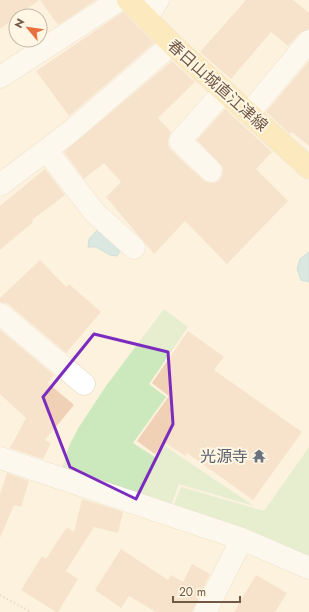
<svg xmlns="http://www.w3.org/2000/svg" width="309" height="612" viewBox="0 0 309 612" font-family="Jost,'Noto Sans JP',sans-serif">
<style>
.green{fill:#cce9bd}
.water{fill:#b3dae5;stroke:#99c9d7}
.building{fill:#f1d1b5}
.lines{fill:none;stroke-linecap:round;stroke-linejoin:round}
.minor-casing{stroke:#e0ceba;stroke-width:23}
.major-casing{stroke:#ddd7d3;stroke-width:23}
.path{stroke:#d5b599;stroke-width:2.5;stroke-dasharray:1 3;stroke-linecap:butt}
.minor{stroke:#fff;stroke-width:22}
.major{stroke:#fcdd95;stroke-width:22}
.marked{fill:none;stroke:#7b2cbf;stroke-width:3;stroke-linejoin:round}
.labels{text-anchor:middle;stroke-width:4;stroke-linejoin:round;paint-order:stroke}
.street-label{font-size:16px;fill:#715946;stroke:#fff6e4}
.worship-label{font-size:16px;fill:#5b616d;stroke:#fff6e4;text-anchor:end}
</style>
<rect width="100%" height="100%" fill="#fcf2de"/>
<path class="green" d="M164 309 188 327 149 384 166 397 133 443 156 458 165 446 254 506 179 484 170 508 60 473 70 444 79 427 106 386Z
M309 447V559L172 509 181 487 264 511Z"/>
<path class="water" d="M102 225 120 251 117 256 110 255 96 247H88L89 239Z
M309 252V282L301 280 297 269 300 259Z"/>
<path class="building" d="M0 0H39L0 29Z
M40 0H96L58 25Z
M246 0H293L309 13V29L300 33 288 46 271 32 231 79 200 52Z
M123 12 154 43 69 116 36 71Z
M172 61 195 82 158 118 171 132 168 139V145L171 150 203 180 208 183H214L220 180 223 174V167L197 140 225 109 272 152 256 169 288 201 227 264 185 221 154 254 106 197 121 182 104 163 84 179 64 152Z
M309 61V146L292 132 290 134 266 112Z
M45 169 65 195 32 220 33 222 0 250V206Z
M40 260 66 287 69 284 101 312 66 353 8 304 0 302V298Z
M0 330 54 375 48 383 74 405 45 440 51 443 43 459 10 448 26 418 0 394Z
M188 331 224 357 214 370 302 432 253 500 187 453 185 456 164 442 155 454 137 441 169 396 152 383Z
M7 473 29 481 21 507 14 505 0 538V494Z
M82 499 123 512 118 533 94 527 66 571 78 579 58 612H56L21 590 42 556 46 559 67 527 74 532Z
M121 549 168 580 171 575 183 582 192 564 210 574 192 612H156L129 596 121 608 95 590Z
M256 575 287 593 275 612H234Z"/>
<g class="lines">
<g class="minor-casing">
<path id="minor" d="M146 18 158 0
M0 77 119 0
M249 113 309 41
M46 150 95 213 134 248
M211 171 180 141 224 91
M0 185 70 132 172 44
M0 314 84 384
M0 458 242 539 309 568
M205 612 242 539"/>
</g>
<g class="major-casing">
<path id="major" d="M128 0 172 44 309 168"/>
</g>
<path class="path" d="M0 595 31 612"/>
<use href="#minor" class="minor"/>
<use href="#major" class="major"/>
</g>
<path d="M0 0H309V612H0ZM94 334 168 352 173 424 136 499 70 467 43 397Z" fill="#fcf2de" fill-opacity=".55" fill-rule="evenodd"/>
<path class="marked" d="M94 334 168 352 173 424 136 499 70 467 43 397Z"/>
<defs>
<g id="temple-bare" transform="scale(1.08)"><path d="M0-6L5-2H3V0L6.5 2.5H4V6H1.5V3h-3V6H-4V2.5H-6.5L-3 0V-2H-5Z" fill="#6b7280" stroke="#fff6e4" stroke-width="2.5" paint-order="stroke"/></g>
</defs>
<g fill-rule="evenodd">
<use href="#temple-bare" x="259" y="456"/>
</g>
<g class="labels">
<g class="street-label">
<text transform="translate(218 85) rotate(42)" y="6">春日山城直江津線</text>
</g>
<g class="worship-label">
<text x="248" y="462">光源寺</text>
</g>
</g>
<g transform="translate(28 28) rotate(299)"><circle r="19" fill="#fff6e4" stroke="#c6b7a5"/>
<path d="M0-3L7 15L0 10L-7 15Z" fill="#e87141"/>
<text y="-6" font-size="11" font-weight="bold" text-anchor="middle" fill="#715946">N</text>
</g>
<path d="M173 596v6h67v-6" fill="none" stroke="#715946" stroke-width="2"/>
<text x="179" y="596" font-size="12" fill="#715946" stroke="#fff6e4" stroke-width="3" paint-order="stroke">20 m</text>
</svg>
